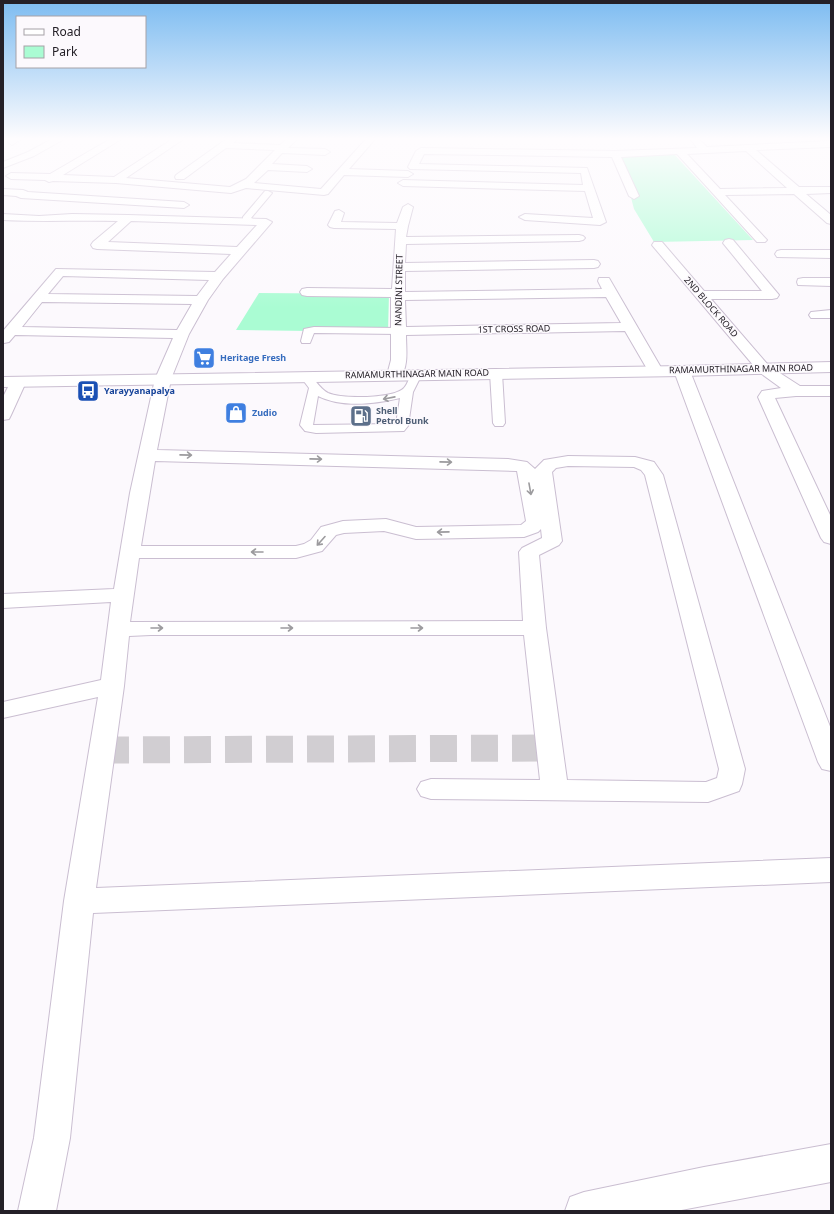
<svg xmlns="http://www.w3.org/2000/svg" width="834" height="1214" viewBox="0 0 834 1214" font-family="'Noto Sans',sans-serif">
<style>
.green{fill:#aafcd3}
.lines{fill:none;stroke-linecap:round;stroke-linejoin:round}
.minor-tunnel{stroke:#d1ced2;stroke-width:27;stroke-dasharray:27 14;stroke-linecap:butt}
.service-casing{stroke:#cabed1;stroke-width:2}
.minor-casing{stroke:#cabed1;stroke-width:2}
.secondary-casing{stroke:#cabed1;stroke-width:2}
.service{fill:#fff;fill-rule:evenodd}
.minor{fill:#fff;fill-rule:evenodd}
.secondary{fill:#fff;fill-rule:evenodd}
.oneway{stroke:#9c9b9e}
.labels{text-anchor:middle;stroke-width:3;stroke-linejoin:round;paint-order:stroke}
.far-street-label{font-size:9px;fill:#242027;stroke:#fcf9fd}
.far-shop-label{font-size:9px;font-weight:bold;fill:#366cbe;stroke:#fcf9fd;text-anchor:start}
.far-transit-label{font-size:9px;font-weight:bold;fill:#164399;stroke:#fcf9fd;text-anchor:start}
.far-service-label{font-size:9px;font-weight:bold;fill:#4e5e75;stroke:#fcf9fd;text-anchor:start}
</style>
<rect width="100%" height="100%" fill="#fcf9fd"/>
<path class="green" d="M673 153 753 240 654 242 634 209 620 155Z
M259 293 389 294 388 332 236 330Z"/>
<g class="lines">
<path class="minor-tunnel" d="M102 750 550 748"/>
<g class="service-casing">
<path id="service" d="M265 191H268L272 193 251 218 255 220 249 223 243 221V217Z
M314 327 399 328 404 331 399 334 314 333 310 343H302L301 341 304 329Z
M496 370 502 373 505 423 503 426H495L493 423 490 373Z
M416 371 422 374 413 392 408 426 404 431 316 433 305 431 300 425 309 388 303 380 305 378H313C317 383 322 390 328 393 342 399 393 399 404 388 408 384 409 377 412 372ZM318 396C342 408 375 404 400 398L396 424 313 425Z"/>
</g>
<g class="minor-casing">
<path id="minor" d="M12 138H23L12 145 8 142Z
M54 138H66L34 156 3 168V162L28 152Z
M112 138H123L63 175 114 177 174 138H185L126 178 230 187 246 179 275 150 226 148 184 179H176L175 177 176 175 228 138H238L233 143 280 145 288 138H298L288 148 325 149 330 152 325 155 282 153 272 164 307 166 312 169 307 172 268 170 254 183 321 189 367 138H376L349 169 408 171 413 174 408 177 344 175 328 194 324 195 246 188 231 193 116 183 53 181 49 182 45 180 11 179 6 176 11 173 50 174Z
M690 138H698L707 147 831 141V147L756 150 799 187H831V193L806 194 831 215V224L827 223 794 194 725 195 767 240 765 242H757L677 154 621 157 639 196 634 199 629 196 612 157 424 154 419 164 587 168 606 222 600 225 525 220 519 217 525 214 593 218 585 191 403 186 398 183 403 180 583 185 581 173 410 169 408 167 416 151 421 148 615 151 697 148ZM746 151 787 188 720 189 687 154Z
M3 189 23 190 28 192 184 202 189 205 184 208 21 198 16 196 3 195Z
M408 204 413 207 408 226 406 237 579 235 583 236 585 238 583 240 579 241 406 244 405 263 594 260 598 261 600 264 598 267 594 268 405 271V292L602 289 598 281 599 278H609L663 371 660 374 655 376 650 374 625 331 406 335C406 349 409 366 400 378L395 380 390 378 387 375 391 360V297L307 296 302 295 300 292 302 289 307 288 392 289 396 229 334 228 330 227 328 225 335 211 339 210 344 213 341 222 397 223 403 207ZM606 297 621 323 406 327 405 300Z
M3 214 39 216 72 214 128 215 266 219 272 222 223 279 208 300 189 334 171 379 157 450 508 459 527 462 535 469 544 460 568 456 635 457 654 462 663 475 745 769 742 784 739 791 708 802 431 799 421 796 417 789 421 782 431 779 540 780 524 635H151L129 636 124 686 96 888 831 858V882L93 913 70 1138 56 1211H18L34 1138 64 901 98 697 3 718V702L101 680 111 602 3 608V594L114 589 130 493 155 379 173 338 15 335 9 342 4 343 3 331 56 269 215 272 231 254 97 249 93 248 91 245 93 242 118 221C79 220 41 222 3 220ZM131 221 257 225 237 247 108 242ZM63 276 209 280 197 296 48 294ZM42 302 192 304 177 330 22 327ZM155 461 516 471H517L526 521 521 525 416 527 386 519 343 521 321 527 311 540 304 544 296 546H141ZM568 466 634 467 641 470 645 475 719 769 717 778 706 782 567 780 546 628 539 555 559 545 562 541 552 472 556 468ZM541 529 542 538 522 548 519 552 523 621 130 622 139 558H296L322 551 336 535 344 533 384 531 416 539 524 537 538 532Z
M729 239 733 240 779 295 777 298 772 299H711L769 366 800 386H831V396H796L775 398 831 517V544L824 542 821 538 758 397 762 391 781 388 759 372 652 245 654 242H662L704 291H762L723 243 725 240Z
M781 250H831V258L777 257 775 254 777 251Z
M803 278H831V286L798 285 797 282 798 279Z
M831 310V318H811L809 315 811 312Z
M682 366 687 368 690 371 831 729V771L822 769 818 762 674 371 677 368Z
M18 377 24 379 26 382 11 415 9 419 3 420V397L12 379Z
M831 1144V1182L676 1211H565L570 1197 584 1192 704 1167Z"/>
</g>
<g class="secondary-casing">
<path id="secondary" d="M831 362V372L682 376 3 387V377L682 366Z"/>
</g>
<use href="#service" class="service"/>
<use href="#minor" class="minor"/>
<use href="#secondary" class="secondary"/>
</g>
<defs><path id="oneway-shaft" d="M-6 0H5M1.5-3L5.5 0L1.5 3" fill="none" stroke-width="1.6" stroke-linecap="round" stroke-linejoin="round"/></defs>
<g class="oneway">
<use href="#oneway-shaft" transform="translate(389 398) rotate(169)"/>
<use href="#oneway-shaft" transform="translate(186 455) rotate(1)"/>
<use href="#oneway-shaft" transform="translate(316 459) rotate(1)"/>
<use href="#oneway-shaft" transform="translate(446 462) rotate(1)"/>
<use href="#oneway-shaft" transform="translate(530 489) rotate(80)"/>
<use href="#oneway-shaft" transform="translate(443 532) rotate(179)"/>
<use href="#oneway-shaft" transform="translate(321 541) rotate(132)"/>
<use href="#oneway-shaft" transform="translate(257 552) rotate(-180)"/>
<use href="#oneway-shaft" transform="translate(157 628)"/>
<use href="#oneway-shaft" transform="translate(287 628)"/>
<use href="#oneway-shaft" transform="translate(417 628)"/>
</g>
<linearGradient id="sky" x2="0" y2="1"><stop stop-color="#7dbcf1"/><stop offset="0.45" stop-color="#fefcfe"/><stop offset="1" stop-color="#fefcfe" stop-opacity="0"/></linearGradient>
<rect width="834" height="308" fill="url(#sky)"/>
<defs>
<g id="supermarket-square" transform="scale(1.15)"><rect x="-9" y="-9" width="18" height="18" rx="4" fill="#3f7fe0" stroke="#fcf9fd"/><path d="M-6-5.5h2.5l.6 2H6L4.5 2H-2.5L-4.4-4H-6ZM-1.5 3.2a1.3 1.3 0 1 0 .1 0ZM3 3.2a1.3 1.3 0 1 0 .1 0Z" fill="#fff"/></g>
<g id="bus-square" transform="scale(1.15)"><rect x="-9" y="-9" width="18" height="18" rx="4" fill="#1a4fb4" stroke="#fcf9fd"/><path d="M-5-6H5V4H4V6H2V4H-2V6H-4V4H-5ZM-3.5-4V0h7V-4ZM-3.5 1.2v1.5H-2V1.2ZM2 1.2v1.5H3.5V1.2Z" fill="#fff"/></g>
<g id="shop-square" transform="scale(1.15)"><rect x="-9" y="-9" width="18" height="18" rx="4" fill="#3f7fe0" stroke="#fcf9fd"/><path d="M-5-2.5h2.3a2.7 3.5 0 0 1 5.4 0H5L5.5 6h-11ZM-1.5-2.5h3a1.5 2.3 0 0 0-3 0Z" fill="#fff"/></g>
<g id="fuel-square" transform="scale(1.15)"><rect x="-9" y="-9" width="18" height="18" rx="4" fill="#5c6f8a" stroke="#fcf9fd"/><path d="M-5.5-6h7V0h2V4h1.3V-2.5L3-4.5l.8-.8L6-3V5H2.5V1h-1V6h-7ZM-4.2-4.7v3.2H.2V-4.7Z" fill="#fff"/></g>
</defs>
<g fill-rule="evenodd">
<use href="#supermarket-square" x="204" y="358"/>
<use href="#bus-square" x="88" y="391"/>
<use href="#shop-square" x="236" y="413"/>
<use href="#fuel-square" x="361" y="416"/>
</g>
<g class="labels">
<g class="far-street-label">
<text transform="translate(399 290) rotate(-89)" y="3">NANDINI STREET</text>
<text transform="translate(711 307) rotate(49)" y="3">2ND BLOCK ROAD</text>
<text transform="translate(514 329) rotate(-1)" y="3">1ST CROSS ROAD</text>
<text transform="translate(741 369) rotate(-1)" y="3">RAMAMURTHINAGAR MAIN ROAD</text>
<text transform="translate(417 374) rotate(-1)" y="3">RAMAMURTHINAGAR MAIN ROAD</text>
</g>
<g class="far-shop-label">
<text x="220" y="361">Heritage Fresh</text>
<text x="252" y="416">Zudio</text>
</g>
<g class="far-transit-label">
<text x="104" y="394">Yarayyanapalya</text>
</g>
<g class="far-service-label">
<text x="376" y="414">Shell<tspan x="376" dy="10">Petrol Bunk</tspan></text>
</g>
</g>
<rect width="834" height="1214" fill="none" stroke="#242027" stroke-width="8"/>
<rect x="16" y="16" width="130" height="52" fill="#fcf9fd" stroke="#a6a2a7"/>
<rect x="24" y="29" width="20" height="6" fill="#ffffff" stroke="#a6a2a7"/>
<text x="52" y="36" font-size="12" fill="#242027">Road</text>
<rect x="24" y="46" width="20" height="12" fill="#aafcd3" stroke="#a6a2a7"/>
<text x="52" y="56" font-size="12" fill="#242027">Park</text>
</svg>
